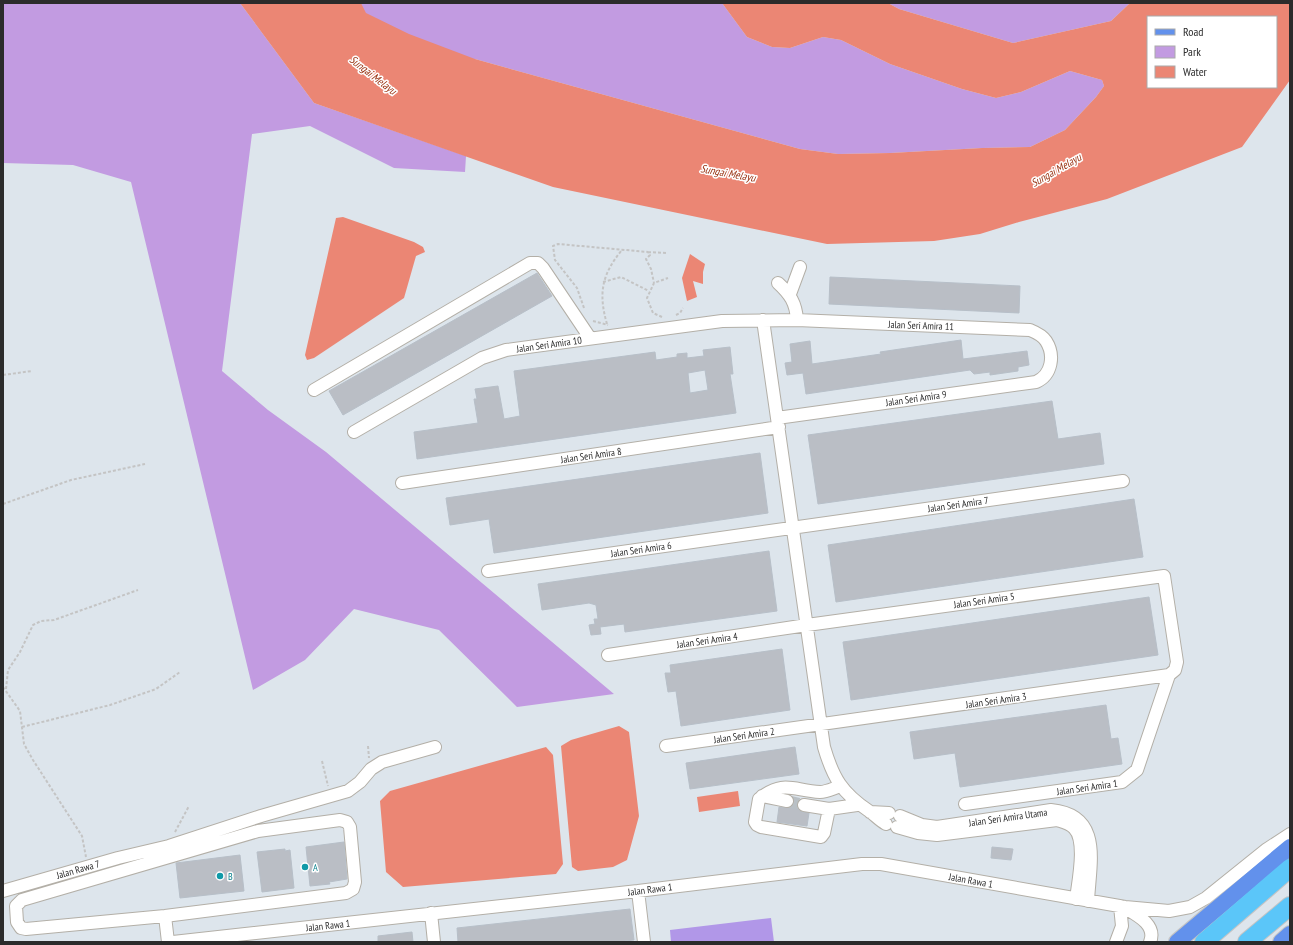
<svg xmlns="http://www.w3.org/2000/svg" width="1293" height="945" viewBox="0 0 1293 945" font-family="'PT Sans Narrow',sans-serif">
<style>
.green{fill:#c29be1}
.pitch{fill:#b197e8}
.water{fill:#eb8674;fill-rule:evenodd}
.building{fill:#babec5;stroke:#b7bfc8;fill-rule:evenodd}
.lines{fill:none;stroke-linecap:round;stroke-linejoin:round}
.minor-tunnel{stroke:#b9c0c5;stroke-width:12;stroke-dasharray:12 6;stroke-linecap:butt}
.minor-casing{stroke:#b3afa7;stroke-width:14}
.major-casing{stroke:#c4c4c4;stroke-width:18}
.highway-casing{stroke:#c4c4c4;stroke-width:20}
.path{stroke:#c4c4c4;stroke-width:2;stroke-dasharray:3 2;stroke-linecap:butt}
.minor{stroke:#fff;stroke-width:12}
.major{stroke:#6291ec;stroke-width:16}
.highway{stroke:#5bc6f9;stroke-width:18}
.culture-dot{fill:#0f9aa8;stroke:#fff;stroke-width:1.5}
.labels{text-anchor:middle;stroke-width:3;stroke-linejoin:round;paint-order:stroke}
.street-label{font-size:10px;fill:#2b2b2b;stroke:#fff}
.culture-label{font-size:10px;fill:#0d838f;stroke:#fff;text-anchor:start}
.water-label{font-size:11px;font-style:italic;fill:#983111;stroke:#fff}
</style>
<rect width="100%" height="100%" fill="#dde5ec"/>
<path class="green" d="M3 3H240L314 103 466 156 465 172 394 168 310 126 252 134 222 371 268 410 326 452 614 694 517 707 439 630 354 609 305 660 253 690 131 182 73 165 3 163Z
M338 3H722L747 37 772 47 790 48 823 37 841 40 890 64 962 89 996 98 1021 92 1070 71 1102 80 1104 86 1096 97 1065 130 1030 147 982 148 890 153 838 154 800 149 475 59 462 61Z
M888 3H1130L1111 21 1013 43 899 9Z"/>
<path class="pitch" d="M771 918 774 942H671L670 930Z"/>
<path class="water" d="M240 3H361L366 13 409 34 475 59 800 149 838 154 890 153 982 148 1030 147 1065 130 1096 97 1104 86 1102 80 1070 71 1021 92 996 98 962 89 890 64 841 40 823 37 790 48 772 47 747 37 722 3H888L899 9 1013 43 1111 21 1130 3H1290V80L1242 147 1107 199 1019 222 980 234 934 241 827 244 553 187 314 103ZM1148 17H1276V87H1148Z
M343 217 414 242 423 247 425 252 416 256 404 298 314 358 307 360 305 355 336 218Z
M690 254 705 264 703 272V284L693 281 697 297 687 301 682 278Z
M619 726 629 732 639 816 627 860 613 867 578 871 572 867 561 746 571 740Z
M546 747 553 755 563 864 556 874 403 887 386 872 380 801 390 791Z
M738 791 740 806 699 812 697 797Z"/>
<path class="building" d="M537 273 552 296 343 415 329 391Z
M830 277 1020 286 1019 313 829 304Z
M961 340 963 359 1027 351 1029 365 1018 367V371L990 375V372L974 374 970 370 806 394 803 373 787 375 785 363 792 362 790 344 810 341 812 364 881 354 880 352Z
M730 347 733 374H730L736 413 417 459 414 432 478 423 474 399H477L475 389 498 386 504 419 520 416 514 371 655 352 656 360 677 357V354L687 353V358L704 356 703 350ZM705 370 708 390 690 393 688 373Z
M1052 401 1058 439 1100 433 1104 464 818 504 808 435Z
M760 453 768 513 494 553 489 519 450 525 446 498Z
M1134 499 1143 557 836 602 828 545Z
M769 551 777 611 625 632 624 624 600 627 601 634 591 635 589 625 595 624 594 619H598L596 605 589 603 542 610 538 584Z
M1149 597 1158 655 851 700 843 642Z
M782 649 790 710 681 726 676 691 668 692 665 673H671L670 665Z
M1106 705 1111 739 1118 738 1122 764 960 787 955 753 914 759 910 732Z
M795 747 799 774 690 789 686 763Z
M779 807 797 808 802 812 809 813 807 826 777 822Z
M344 842 347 879 329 882 330 884 310 886 306 847Z
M992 847 1013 849 1011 860 991 858Z
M285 849V851L290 850 294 888 262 892 257 852Z
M240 855 244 891 180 898 176 863Z
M630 909 634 940 615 942H458L457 928Z
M412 932 413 942H378V936Z"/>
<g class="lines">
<path class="minor-tunnel" d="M787 801 804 805"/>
<g class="minor-casing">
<path id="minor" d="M778 283C790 294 796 303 797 320
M790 294 800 267
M763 320 824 747C833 778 842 793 869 811 875 815 879 820 886 824
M314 390 530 263H538L543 268 590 338
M354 432 482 358 506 350 722 321 797 320 1030 330C1035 332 1042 335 1046 341 1055 355 1052 375 1036 382L777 418
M402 483 779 427
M488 571 1123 481
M608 655 807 625 1164 576 1177 662 1175 670 1169 675 1137 770 1122 782 965 804
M666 746 1169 675
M841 786C834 788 827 792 820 792 794 791 784 779 759 799L755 822 757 825 761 827 821 837 824 833 829 809 857 805
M762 796 787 801
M804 805 829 809
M870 812 889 813
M900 816 922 825 937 827 1051 810C1103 815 1090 862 1088 901
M340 820 347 822 350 827 355 882 353 889 346 893 165 916 26 929 21 928 17 922 16 906 22 900 258 831Z
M897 827 918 833 937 835 1057 820C1063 822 1069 823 1074 828 1087 841 1078 882 1076 899
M3 891 118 858 169 846 261 816 348 791 360 782 371 769 382 762 435 747
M638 891 644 942
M1125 908C1137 915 1157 925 1150 942
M431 913 434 942
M165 916 168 942
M173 942 638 891 862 864H881L1125 907 1169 911 1190 907 1206 898 1267 849 1290 834
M1116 942 1122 926 1120 906"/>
</g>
<g class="major-casing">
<path id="major" d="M1177 942 1290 847
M1281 942 1290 934"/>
</g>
<g class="highway-casing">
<path id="highway" d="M1204 942 1290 868
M1247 942 1290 906"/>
</g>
<path class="path" d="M648 252 668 253
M603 282 621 277 649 291
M584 308 577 288 555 260 553 246 558 244 648 252 650 255 646 259 651 269 654 283
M676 315 680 313 683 308
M662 317 653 313 647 298 654 283 668 278
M593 321 608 325
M607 324C598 293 602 274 622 250
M3 375 32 371
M3 504 71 480 145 464
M3 687 20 711 24 744 33 760 82 836 86 857
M6 689 8 670 20 652 33 625 41 621 54 620 138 590
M22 727 110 705 156 689 180 672
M368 746 369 758
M322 761 328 786
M175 832 189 806"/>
<use href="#minor" class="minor"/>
<use href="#major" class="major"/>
<use href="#highway" class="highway"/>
</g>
<g class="culture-dot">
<circle cx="305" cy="867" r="4"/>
<circle cx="220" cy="876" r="4"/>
</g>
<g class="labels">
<g class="street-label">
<text transform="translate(921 325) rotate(2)" y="4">Jalan Seri Amira 11</text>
<text transform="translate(549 344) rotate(-8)" y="4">Jalan Seri Amira 10</text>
<text transform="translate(916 398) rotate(-8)" y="4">Jalan Seri Amira 9</text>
<text transform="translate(591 455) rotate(-8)" y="4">Jalan Seri Amira 8</text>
<text transform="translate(958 504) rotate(-8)" y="4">Jalan Seri Amira 7</text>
<text transform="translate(641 549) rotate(-8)" y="4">Jalan Seri Amira 6</text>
<text transform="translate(984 600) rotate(-8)" y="4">Jalan Seri Amira 5</text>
<text transform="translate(707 640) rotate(-8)" y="4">Jalan Seri Amira 4</text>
<text transform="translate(996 700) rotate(-8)" y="4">Jalan Seri Amira 3</text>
<text transform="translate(744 735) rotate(-8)" y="4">Jalan Seri Amira 2</text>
<text transform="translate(1087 787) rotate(-8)" y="4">Jalan Seri Amira 1</text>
<text transform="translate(1008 817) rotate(-8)" y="4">Jalan Seri Amira Utama</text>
<text transform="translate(78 869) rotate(-16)" y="4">Jalan Rawa 7</text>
<text transform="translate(971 880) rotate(10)" y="4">Jalan Rawa 1</text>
<text transform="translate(650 889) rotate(-7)" y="4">Jalan Rawa 1</text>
<text transform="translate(328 925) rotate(-6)" y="4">Jalan Rawa 1</text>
</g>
<g class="culture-label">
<text x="313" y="871">A</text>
<text x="228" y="880">B</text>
</g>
<g class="water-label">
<text transform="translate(373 75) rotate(38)" y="4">Sungai Melayu</text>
<text transform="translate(1056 170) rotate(-30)" y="4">Sungai Melayu</text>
<text transform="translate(728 173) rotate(10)" y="4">Sungai Melayu</text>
</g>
</g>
<rect width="1293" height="945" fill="none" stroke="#2b2b2b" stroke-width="8"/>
<rect x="1147" y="16" width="130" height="72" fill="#ffffff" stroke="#aaaaaa"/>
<rect x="1155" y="29" width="20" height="6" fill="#6291ec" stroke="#aaaaaa"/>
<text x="1183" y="36" font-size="12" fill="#2b2b2b">Road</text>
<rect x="1155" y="46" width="20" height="12" fill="#c29be1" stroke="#aaaaaa"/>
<text x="1183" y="56" font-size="12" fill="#2b2b2b">Park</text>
<rect x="1155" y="66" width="20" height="12" fill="#eb8674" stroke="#aaaaaa"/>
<text x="1183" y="76" font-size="12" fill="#2b2b2b">Water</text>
</svg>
